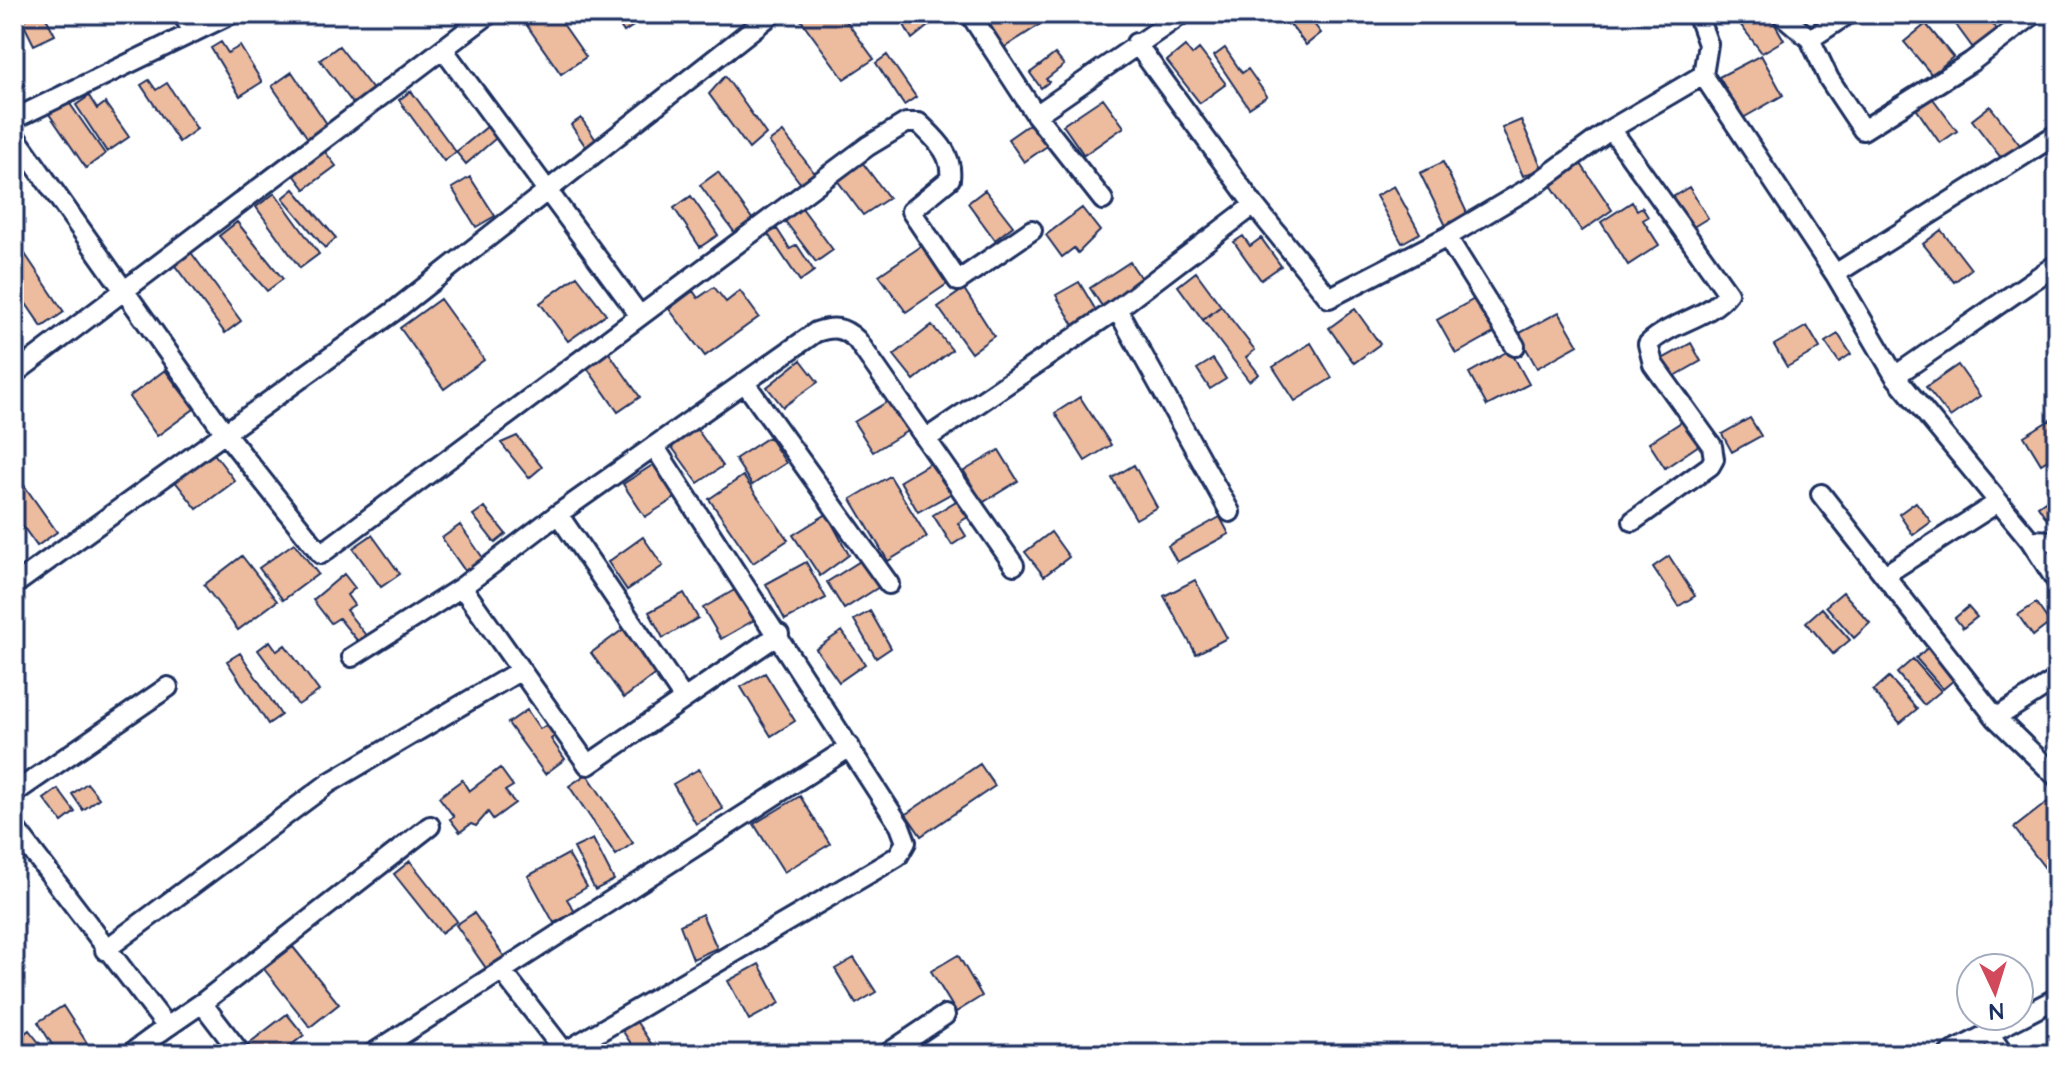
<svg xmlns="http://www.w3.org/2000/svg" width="2071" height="1068" viewBox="0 0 2071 1068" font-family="'Architects Daughter',sans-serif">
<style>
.building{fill:#edbb9e;stroke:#1b2f5e;stroke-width:2}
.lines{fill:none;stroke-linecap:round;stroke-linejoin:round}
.minor-casing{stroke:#1b2f5e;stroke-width:24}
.minor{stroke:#fff;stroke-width:18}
</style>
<rect width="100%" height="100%" fill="#fff"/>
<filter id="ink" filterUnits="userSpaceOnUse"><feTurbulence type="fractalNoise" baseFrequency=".0125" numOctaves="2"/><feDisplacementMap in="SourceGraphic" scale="16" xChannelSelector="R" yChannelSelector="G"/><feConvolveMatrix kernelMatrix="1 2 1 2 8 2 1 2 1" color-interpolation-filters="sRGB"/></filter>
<g filter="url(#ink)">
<path class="building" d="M36 14H44L55 35 34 45 22 21Z
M519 14H556L586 57 561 74Z
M612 14H651L624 32Z
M801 14H841L874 59 844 79 798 16Z
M898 14H943L912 39Z
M1003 14H1043L1047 20 1002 49 986 25Z
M1282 14H1306L1321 33 1306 45Z
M1757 14H1769L1784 40 1762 53 1740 24Z
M1948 14H1985L1997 30 1973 48Z
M1926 24 1953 57 1932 75 1904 42Z
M221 42 228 53 240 46 262 82 240 96 211 48Z
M339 46 374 91 355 106 320 60Z
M1185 46 1192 55 1199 49 1226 84 1200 103 1167 61Z
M1225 48 1242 73 1248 69 1267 96 1249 108 1214 56Z
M1055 54 1064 65 1046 79 1049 82 1041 88 1030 73Z
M887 55 916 97 904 105 876 63Z
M1761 55 1783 95 1743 118 1719 77Z
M292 72 329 127 309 140 272 86Z
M725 76 766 134 749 149 709 94Z
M149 80 156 90 167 83 197 129 179 142 141 85Z
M411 91 456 152 444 161 399 100Z
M89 96 97 109 105 103 129 137 107 152 76 105Z
M1931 96 1957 131 1940 143 1915 107Z
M1103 98 1124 127 1084 155 1063 125Z
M68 101 105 154 86 168 49 114Z
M1990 106 2023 149 2005 163 1972 120Z
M581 118 596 140 586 147 571 125Z
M1521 120 1542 168 1523 176 1502 128Z
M493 122 502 133 466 164 456 152Z
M1031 123 1047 146 1024 162 1008 139Z
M783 132 816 175 801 184 769 142Z
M323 149 336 166 305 189 292 172Z
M859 158 889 198 863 215 834 176Z
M1443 162 1468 215 1446 226 1420 173Z
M1581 164 1612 210 1582 231 1551 185Z
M718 172 753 220 735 233 700 185Z
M470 177 495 216 476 227 452 188Z
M1394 186 1420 233 1402 243 1376 196Z
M1689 187 1708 218 1690 229 1671 198Z
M294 189 336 238 325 248 283 198Z
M985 190 1013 226 995 240 968 203Z
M275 193 319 254 300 268 256 207Z
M691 196 718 235 700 247 674 208Z
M1632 202 1637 210 1642 207 1648 217 1643 220 1659 245 1628 265 1601 222Z
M802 208 833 250 816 262 785 221Z
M1082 208 1100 231 1078 253 1074 248 1062 257 1046 235Z
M237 222 283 279 267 291 219 236Z
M777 229 790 249 797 245 814 271 800 281 768 234Z
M1941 230 1971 269 1954 282 1923 244Z
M1243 236 1250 246 1261 238 1281 266 1261 280 1234 242Z
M923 245 950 282 906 312 879 275Z
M190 251 241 321 225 333 173 263Z
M25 254 64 312 42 327 14 286V261Z
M1130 262 1144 283 1104 309 1090 288Z
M1196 272 1221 306 1203 320 1178 286Z
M577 276 606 314 568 341 540 303Z
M1079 282 1101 319 1078 332 1056 295Z
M714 287 726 302 740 291 759 317 705 356 669 309 693 291 698 298Z
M964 289 994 336 971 353 938 307Z
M1478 297 1497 331 1456 354 1437 320Z
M440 299 484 360 444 389 400 328Z
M1221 306 1255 350 1246 357 1259 374 1249 381 1203 320Z
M1355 309 1380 344 1354 363 1329 328Z
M1559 312 1578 345 1537 368 1518 334Z
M932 325 952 350 914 380 894 355Z
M1807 326 1820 348 1787 367 1774 345Z
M1838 334 1851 354 1839 362 1825 342Z
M1311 343 1332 378 1295 401 1273 367Z
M1691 343 1701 361 1673 377 1662 359Z
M607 350 640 397 618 412 585 365Z
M1510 350 1529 384 1487 406 1469 373Z
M1213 359 1226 379 1210 389 1197 369Z
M801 360 818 382 783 407 767 387Z
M1958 365 1980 396 1950 417 1926 387Z
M165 370 194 409 157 436 129 397Z
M1080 397 1111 445 1085 461 1055 413Z
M890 400 909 430 873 452 854 422Z
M1750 418 1761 436 1732 452 1722 434Z
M2050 420 2057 432V454L2041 464 2024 436Z
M1683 421 1699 445 1665 468 1649 443Z
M694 425 723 466 698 483 669 443Z
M517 436 542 467 529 478 501 443Z
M769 437 786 463 752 485 735 459Z
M999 450 1018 481 982 503 964 471Z
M212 451 235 481 197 509 174 480Z
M659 461 680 495 645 517 623 484Z
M934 461 952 493 918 512 900 481Z
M1134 465 1157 507 1136 519 1112 478Z
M743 476 788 540 753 563 709 499Z
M890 476 927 537 888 561 851 499Z
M21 481 57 532 37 546 14 514V486Z
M2057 493V534L2038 506Z
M958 500 968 517 958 523 966 536 952 545 933 515Z
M1916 502 1931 522 1913 535 1899 514Z
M484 507 506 534 495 543 473 515Z
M827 514 849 555 820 576 793 535Z
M1220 517 1229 534 1177 562 1168 546Z
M460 525 483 558 465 571 442 538Z
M1051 532 1069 557 1044 576 1025 552Z
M372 535 400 574 381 587 353 548Z
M643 537 663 566 627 590 608 562Z
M294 543 318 574 283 600 259 568Z
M242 556 277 601 238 630 204 585Z
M1669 556 1695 596 1679 606 1653 567Z
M862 560 879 587 844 609 827 582Z
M806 562 826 598 785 620 766 584Z
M344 574 355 588 347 595 354 605 346 610 368 638 360 644 339 618 331 623 313 600Z
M1195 580 1227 638 1196 654 1164 596Z
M738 588 756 619 721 639 703 608Z
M1843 592 1870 623 1854 638 1826 606Z
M684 593 698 618 663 638 649 612Z
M2036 603 2050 623 2033 636 2018 615Z
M1968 607 1977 617 1963 628 1955 618Z
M1822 608 1850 640 1833 654 1806 622Z
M870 611 891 648 876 658 854 620Z
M625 628 658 672 624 698 591 653Z
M842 631 865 664 839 682 816 649Z
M270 641 277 651 285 645 319 691 298 705 258 650Z
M1932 644 1960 675 1943 689 1916 658Z
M240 653 281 715 268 724 227 661Z
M1913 659 1941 691 1924 705 1897 673Z
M765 673 795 721 771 736 741 687Z
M1889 677 1917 709 1900 723 1873 691Z
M527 710 540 729 548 724 556 735 551 739 565 759 545 774 508 723Z
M980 764 995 786 921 836 906 814Z
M500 768 513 786 505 791 515 803 493 819 488 812 476 826 471 824 460 832 450 819 454 817 439 797 462 780 469 791Z
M699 769 723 809 696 824 673 784Z
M587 774 633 843 616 855 569 786Z
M87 783 99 798 83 810 72 794Z
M58 789 75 812 62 822 44 799Z
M800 796 830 844 784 872 754 824Z
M2050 800 2057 808V858L2045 868 2014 828Z
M593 839 614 880 595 890 574 848Z
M568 854 587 887 567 899 575 912 554 923 528 876Z
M410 861 457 921 441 933 394 874Z
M474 913 506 959 488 971 456 925Z
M702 914 717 948 693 959 680 925Z
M293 947 339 1004 310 1027 264 969Z
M958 955 982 996 956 1012 931 971Z
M854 958 876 992 856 1004 835 969Z
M759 964 780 1003 749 1020 728 981Z
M63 1006 87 1043 70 1054H58L38 1022Z
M287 1014 304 1035 280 1054H256L248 1044Z
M636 1021 658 1054H638L622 1030Z
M29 1030 48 1054H14V1042Z"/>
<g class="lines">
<g class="minor-casing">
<path id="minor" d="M182 14 194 32
M970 14 1036 115 1103 200
M1697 14 1708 44 1703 75 1835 274 1895 376 2030 540 2057 582
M1781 14 1810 39 1829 79 1863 130 1971 62 2034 14
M1810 39 1848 14
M443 49 640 316
M1036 115 1182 14
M14 119 231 14
M1611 129 1728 293C1708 319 1674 320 1648 344L1653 364 1712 446 1714 459 1710 466 1633 521
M14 135 225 433 321 554 868 146 906 123H919C936 140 953 153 950 179L911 211 958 281 1032 230
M1254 205 1329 298 1447 237 1536 184 1611 129 1703 75
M1447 237 1515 346
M1835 274 2057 134
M1117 309 1230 512
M14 374 489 14
M1895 376 2057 264
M745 383 889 584
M926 439 1117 309 1254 205 1136 43
M1821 494 1996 718 2057 777
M558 514 684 699
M2030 540 2057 541
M1886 574 1997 503
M14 585 393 312 772 14
M462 587 588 765 779 634
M352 657 462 587 558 514 816 332C834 326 843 327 857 340L1014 565
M1996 718 2057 679
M14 793 168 687
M14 827 167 1027 202 1003 241 1054
M105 950 329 783 521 670
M502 971 564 1051
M202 1003 430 826
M1989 1033 2003 1054
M130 1054 167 1027
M372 1054 850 747
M561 1054 885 864 898 856 906 842 900 826 654 446
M887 1054 945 1015
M1949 1054 2057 998"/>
</g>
<use href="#minor" class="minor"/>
</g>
</g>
<rect width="2071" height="1068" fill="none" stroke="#fff" stroke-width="48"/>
<rect x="24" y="24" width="2023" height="1020" fill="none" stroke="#1b2f5e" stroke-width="3" filter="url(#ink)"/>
<g transform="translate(1995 992) rotate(176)"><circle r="38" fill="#ffffff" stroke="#a4acbf" stroke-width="2"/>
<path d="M0-6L14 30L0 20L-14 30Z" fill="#d1495b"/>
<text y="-12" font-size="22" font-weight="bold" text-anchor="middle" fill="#1b2f5e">N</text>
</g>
</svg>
